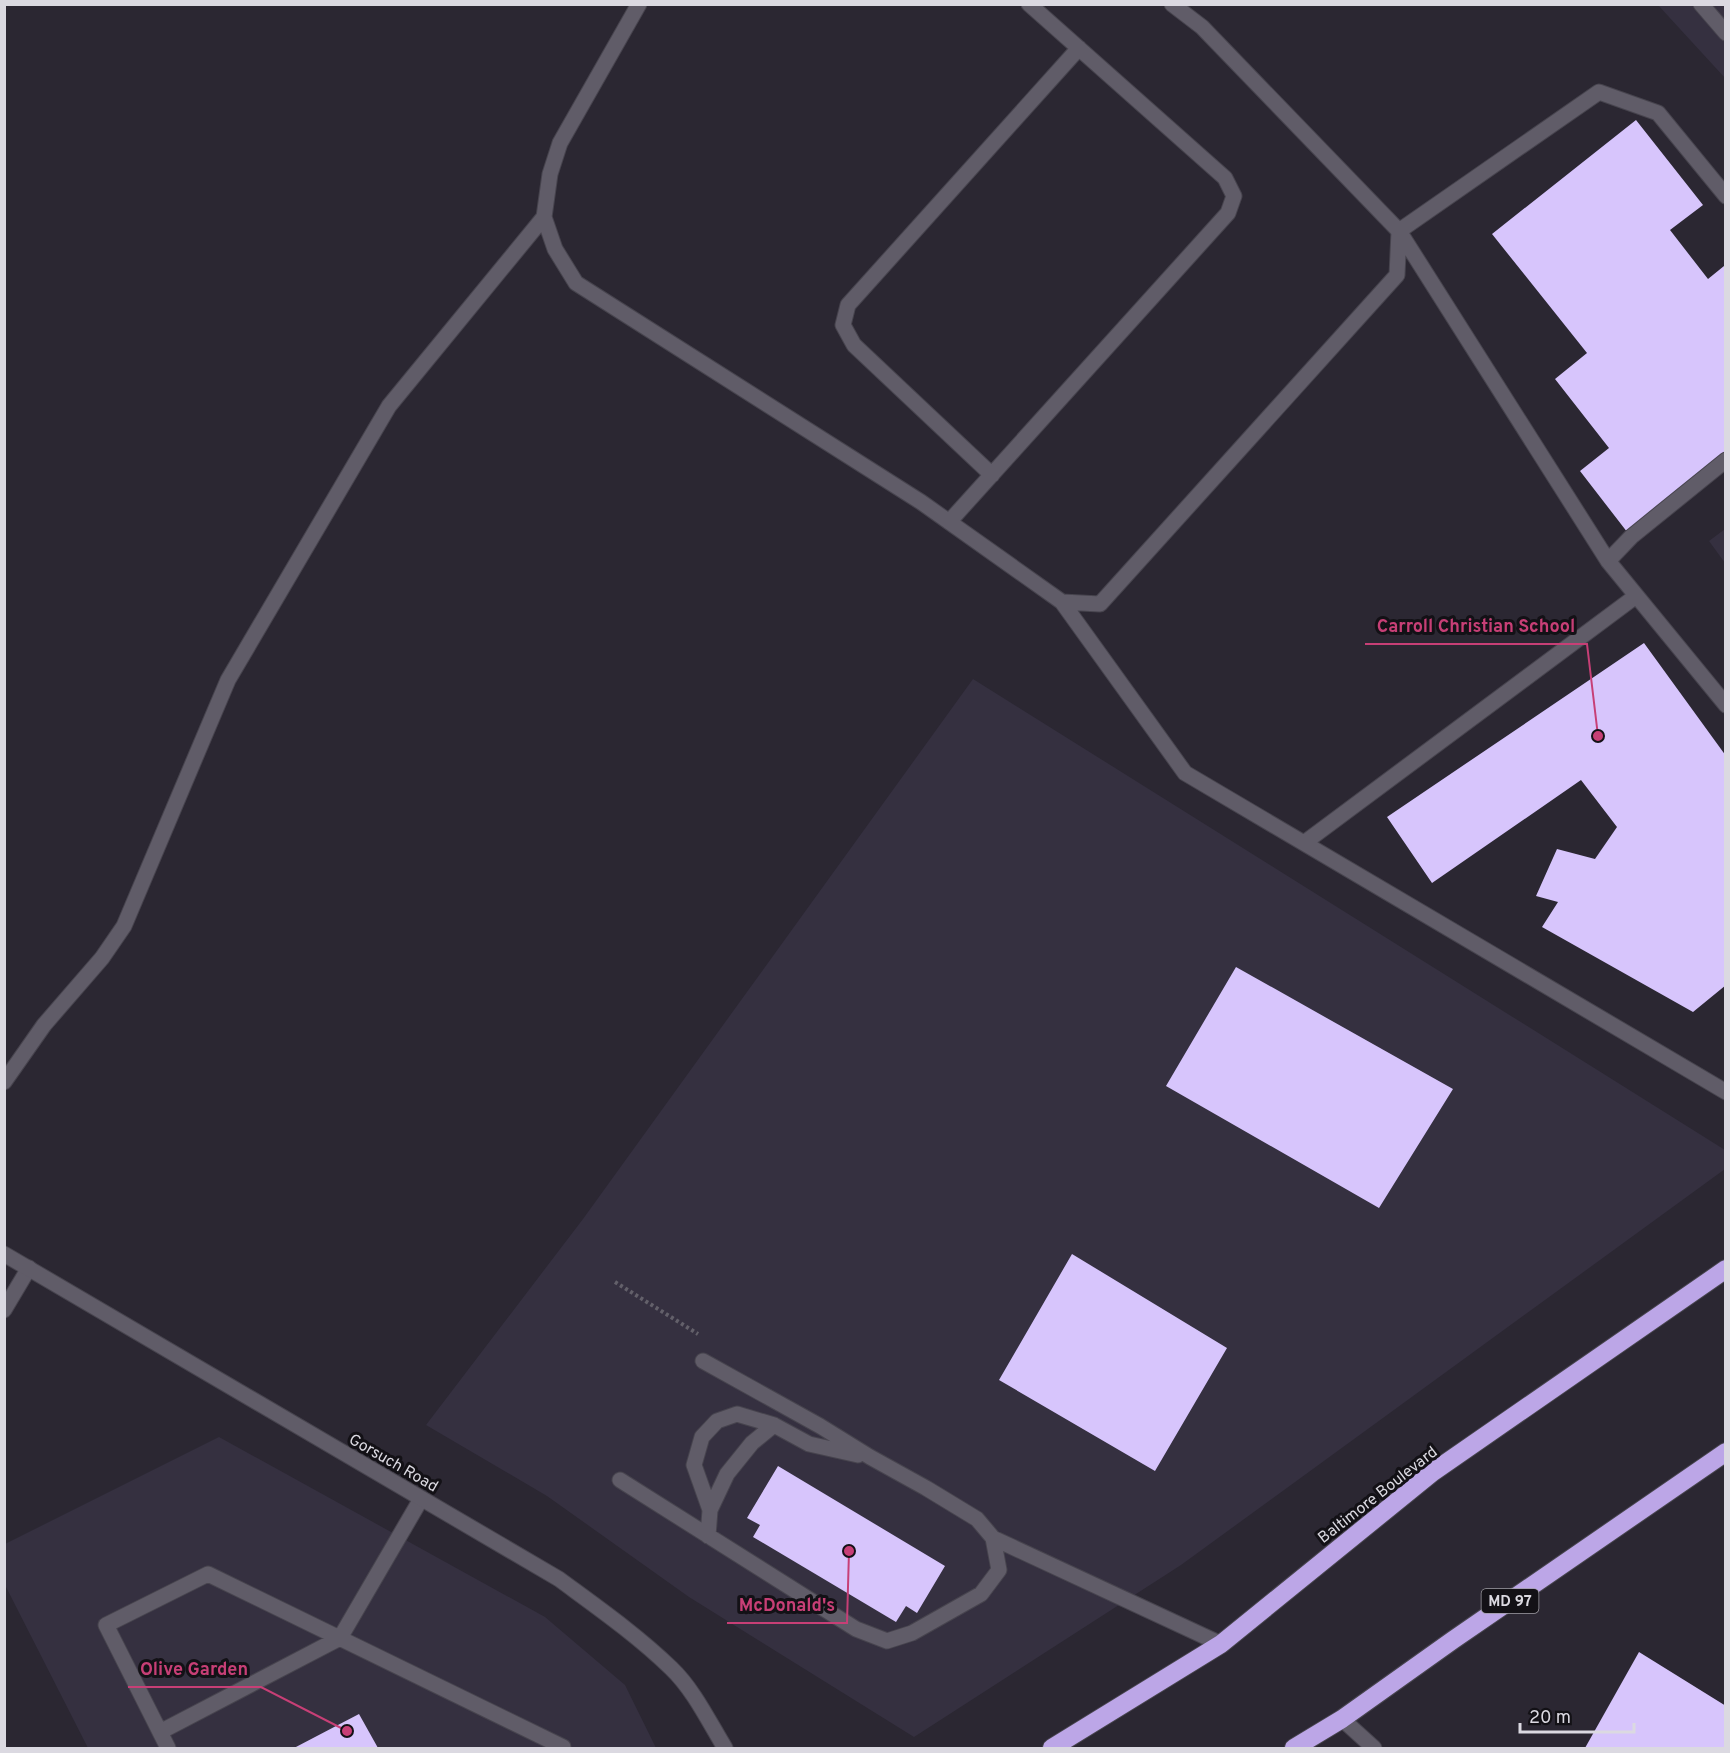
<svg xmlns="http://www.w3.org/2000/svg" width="1730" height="1753" viewBox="0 0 1730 1753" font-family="Overpass,sans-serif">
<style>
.built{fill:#353040}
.building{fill:#d7c5fc}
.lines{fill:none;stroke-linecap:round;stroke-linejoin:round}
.lane-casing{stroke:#47444e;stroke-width:17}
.secondary-casing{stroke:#47444e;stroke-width:17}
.highway-casing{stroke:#47444e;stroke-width:20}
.path{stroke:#63606a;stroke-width:4;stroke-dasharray:3 3;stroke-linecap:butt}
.lane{stroke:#605c68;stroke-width:15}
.secondary{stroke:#605c68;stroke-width:15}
.highway{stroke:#bca6e7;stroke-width:18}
.labels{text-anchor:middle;stroke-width:6;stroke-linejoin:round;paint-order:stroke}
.shield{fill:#131116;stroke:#9f9da4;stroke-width:1.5}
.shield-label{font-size:15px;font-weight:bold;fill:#dbd9e1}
.street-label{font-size:16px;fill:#dbd9e1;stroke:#131116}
.leader{fill:none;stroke:#c73f76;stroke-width:2}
.callout-dot{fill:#c73f76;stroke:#131116;stroke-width:2}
.callout-label{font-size:18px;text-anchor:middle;font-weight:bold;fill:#c73f76;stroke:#131116;stroke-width:6;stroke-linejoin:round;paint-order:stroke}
</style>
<rect width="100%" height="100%" fill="#2b2732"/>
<path class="built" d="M1658 5H1725V78Z
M1725 529V563L1709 541Z
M973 679 1725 1150V1169L1181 1565 914 1737 689 1597 547 1496 426 1425 583 1219Z
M219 1437 545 1617 625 1685 656 1748H88L5 1585V1544Z"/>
<path class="building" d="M1636 120 1703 205 1670 230 1708 279 1724 266 1726 268V462L1631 537 1580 471 1609 448 1555 379 1587 353 1492 234Z
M1644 643 1726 756V985L1693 1012 1542 927 1558 902 1536 896 1557 849 1595 859 1617 827 1581 780 1432 883 1387 817Z
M1236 967 1453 1089 1379 1208 1166 1086Z
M1072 1254 1227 1348 1155 1471 999 1380Z
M778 1466 945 1566 917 1613 906 1606 896 1622 753 1537 760 1525 747 1518Z
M1639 1652 1726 1706V1748H1585Z
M359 1714 378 1748H294Z"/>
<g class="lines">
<g class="lane-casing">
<path id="lane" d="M639 4 560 143 550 174 544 217 555 249 576 283 921 502 1062 602 1100 604 1397 275 1399 231 1202 27 1172 4
M1701 4 1726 33
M1726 196 1658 113 1599 92 1399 231 1608 561 1726 705
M992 475 854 345 843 325 848 305 1079 48
M949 522 1228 213 1234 196 1225 178 1029 4
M1608 561 1631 537 1726 460
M1062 602 1185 773 1726 1092
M1304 843 1636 596
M4 1082 44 1025 102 958 124 926 228 680 389 406 544 217
M4 1310 29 1268
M703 1361 820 1426 870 1457 926 1488 977 1519 993 1538 1221 1644
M620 1480 856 1629 887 1641 912 1633 981 1594 999 1570 993 1538
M710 1510 694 1465 702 1437 717 1421 737 1414 774 1425 809 1444 858 1455
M708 1536 710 1510 727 1474 752 1443 774 1425
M1342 1719 1374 1748
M160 1732 340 1638 421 1499
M168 1748 106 1625 208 1574 563 1747V1748"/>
</g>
<g class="secondary-casing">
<path id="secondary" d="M4 1254 559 1579C597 1607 637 1635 671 1668 694 1690 709 1722 725 1748"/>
</g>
<g class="highway-casing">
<path id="highway" d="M1052 1748 1221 1644 1433 1472 1726 1269
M1294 1748 1342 1719 1453 1640 1726 1452"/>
</g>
<path class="path" d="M615 1282 698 1334"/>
<use href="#lane" class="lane"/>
<use href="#secondary" class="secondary"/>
<use href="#highway" class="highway"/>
</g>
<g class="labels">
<rect class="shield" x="1481.5" y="1589" width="57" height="24" rx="4.5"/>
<g class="shield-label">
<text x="1510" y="1606">MD 97</text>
</g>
<g class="street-label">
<text transform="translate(394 1462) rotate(30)" y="6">Gorsuch Road</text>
<text transform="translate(1377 1494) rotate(-38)" y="6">Baltimore Boulevard</text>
</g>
</g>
<path class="leader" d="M1598 736L1587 644H1365M849 1551L847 1623H727M347 1731L261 1687H128"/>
<g class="callout-dot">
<circle cx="1598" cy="736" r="6"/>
<circle cx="849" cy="1551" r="6"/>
<circle cx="347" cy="1731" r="6"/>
</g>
<g class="callout-label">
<text x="1476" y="632">Carroll Christian School</text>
<text x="787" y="1611">McDonald's</text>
<text x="194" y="1675">Olive Garden</text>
</g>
<rect width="1730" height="1753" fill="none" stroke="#dbd9e1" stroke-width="12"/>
<path d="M1520 1723v9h114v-9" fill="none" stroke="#dbd9e1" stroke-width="3"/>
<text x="1529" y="1723" font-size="18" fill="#dbd9e1" stroke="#131116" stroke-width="4.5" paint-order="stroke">20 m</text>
</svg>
